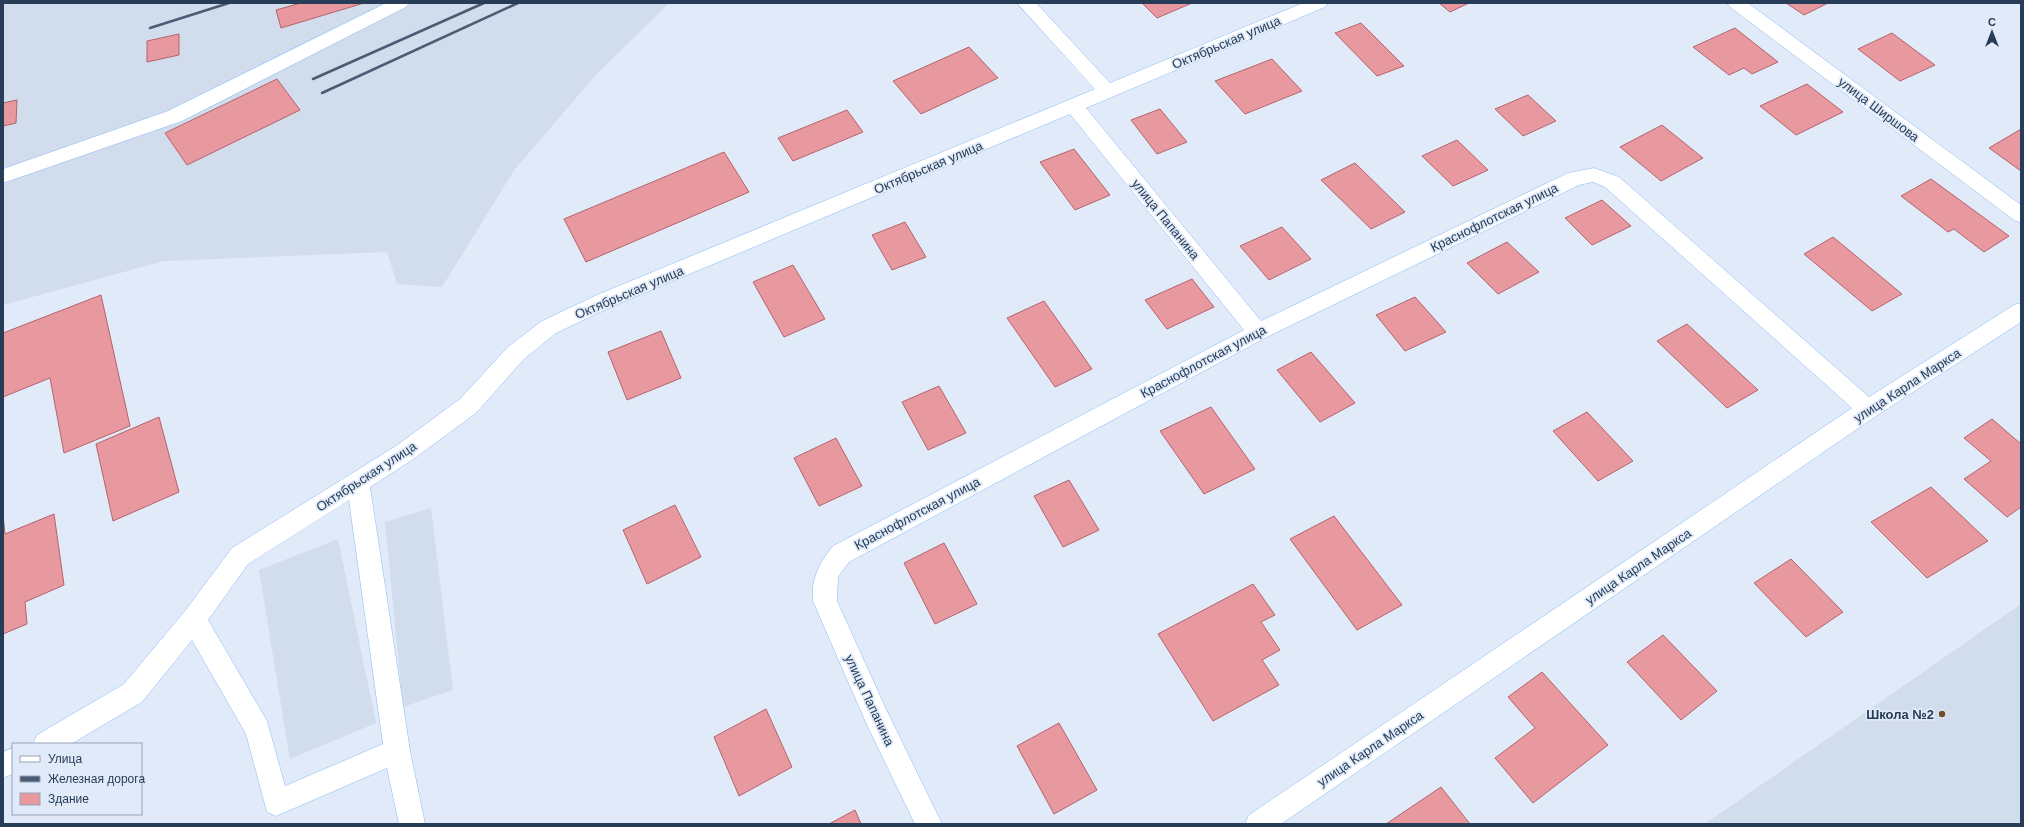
<svg xmlns="http://www.w3.org/2000/svg" width="2024" height="827" viewBox="0 0 2024 827" font-family="Helvetica,sans-serif">
<style>
.built{fill:#d1dcec}
.building{fill:#e7999f;stroke:#b5636b}
.lines{fill:none;stroke-linecap:round;stroke-linejoin:round}
.minor-casing{stroke:#87bafa;stroke-width:1}
.minor{fill:#fff;fill-rule:evenodd}
.rail{stroke:#495c73;stroke-width:2.5}
.poi-dot{fill:#6f5125;stroke:#e0eaf8;stroke-width:1.5}
.labels{text-anchor:middle;stroke-width:3.5;stroke-linejoin:round;paint-order:stroke}
.street-label{font-size:13px;fill:#273c56;stroke:#e0eaf8}
.poi-label{font-size:13px;font-weight:bold;fill:#273c56;stroke:#e0eaf8;text-anchor:end}
</style>
<rect width="100%" height="100%" fill="#e0eaf8"/>
<path class="built" d="M3 3H669L595 76 515 169 442 287 397 284 387 252 164 261 3 305Z
M431 508 453 690 403 707 385 522Z
M338 539 376 723 290 759 259 570Z
M2021 604V824H1705Z"/>
<path class="building" d="M301 3H364L281 28 276 10Z
M1142 3H1192L1157 18Z
M1439 3H1469L1450 12Z
M1786 3H1828L1804 15Z
M1361 23 1404 66 1377 76 1335 33Z
M1735 28 1778 62 1752 74 1744 68 1729 75 1693 47Z
M1892 33 1935 65 1900 81 1858 49Z
M179 34V55L147 62V41Z
M969 47 998 78 921 114 893 81Z
M1272 59 1302 91 1245 114 1215 81Z
M277 79 300 110 187 165 165 133Z
M1807 84 1843 112 1796 135 1760 106Z
M1528 95 1556 121 1523 136 1495 109Z
M17 100 16 123 3 126V103Z
M1160 109 1187 142 1157 154 1131 120Z
M847 110 863 132 793 161 778 138Z
M1662 125 1703 158 1661 181 1620 147Z
M2021 129V171L1989 148Z
M1457 140 1488 170 1453 186 1422 156Z
M1074 149 1110 195 1075 210 1040 162Z
M724 152 749 192 586 262 564 219Z
M1355 163 1405 212 1371 229 1321 180Z
M1931 179 2009 236 1984 252 1954 229 1948 232 1901 196Z
M1602 200 1631 226 1592 245 1565 218Z
M905 222 926 257 892 270 872 235Z
M1282 227 1311 259 1269 280 1240 246Z
M1833 237 1902 294 1872 311 1804 254Z
M1507 242 1539 272 1498 294 1467 263Z
M793 265 825 319 784 337 753 282Z
M1192 279 1214 307 1167 329 1145 300Z
M101 295 130 426 64 453 50 378 3 397V333Z
M1415 297 1446 332 1405 351 1376 315Z
M1044 301 1092 369 1055 387 1007 318Z
M1687 324 1758 390 1727 408 1657 341Z
M661 331 681 378 627 400 608 352Z
M1311 352 1355 403 1320 422 1277 370Z
M939 386 966 433 928 450 902 402Z
M1211 407 1255 469 1204 494 1160 431Z
M1587 412 1633 461 1598 481 1553 431Z
M159 417 179 492 113 521 96 444Z
M1992 419 2021 444V507L2007 517 1964 479 1991 461 1964 438Z
M836 438 862 486 819 506 794 458Z
M1069 480 1099 530 1063 547 1034 496Z
M1931 487 1988 541 1927 578 1871 522Z
M675 505 701 557 647 584 623 530Z
M54 514 64 585 25 602 27 624 3 634V515L5 534Z
M1334 516 1402 605 1357 630 1290 539Z
M944 543 977 604 935 624 904 563Z
M1791 559 1843 612 1806 637 1754 583Z
M1253 584 1275 615 1261 622 1280 650 1262 660 1279 685 1213 721 1158 634Z
M1663 635 1717 691 1681 720 1627 662Z
M1542 672 1608 745 1533 803 1495 758 1535 728 1508 697Z
M766 709 792 767 739 796 714 737Z
M1059 723 1097 790 1054 814 1017 746Z
M1441 787 1470 824H1386Z
M855 810 861 824H829Z"/>
<g class="lines">
<g class="minor-casing">
<path id="minor" d="M386 3H409L406 7 182 121 3 183V169L168 111Z
M1017 3H1036L1110 83 1303 3H1328L1325 7 1086 108 1261 321 1568 173 1594 168 1619 177 1869 397 2014 305 2021 303V322L1876 416 1281 824H1245L1249 815 1852 408 1605 187 1593 182 1579 185 1265 338 849 562 838 577 837 601 885 707 942 824H915L867 725 813 601C811 579 819 563 833 546L1244 330 1070 114 611 307 556 333 524 359 476 413 412 460 370 487 410 751 425 824H399L387 768 276 816 267 812 246 734 192 640 142 702 71 744H33L37 735 124 684 185 611 232 548 396 446 460 399 508 347 542 321 597 295 1095 89ZM349 500 383 744 285 786 267 721 208 620 248 564Z
M1727 3H1748L2021 205V223L2014 220 1730 7Z
M13 748V774L3 778V752Z"/>
</g>
<use href="#minor" class="minor"/>
<path class="rail" d="M150 28 229 3
M313 79 484 3
M322 93 518 3"/>
</g>
<circle class="poi-dot" cx="1942" cy="714" r="4"/>
<g class="labels">
<g class="street-label">
<text transform="translate(1226 42) rotate(-23)" y="5">Октябрьская улица</text>
<text transform="translate(1879 109) rotate(37)" y="5">улица Ширшова</text>
<text transform="translate(928 167) rotate(-23)" y="5">Октябрьская улица</text>
<text transform="translate(1494 217) rotate(-26)" y="5">Краснофлотская улица</text>
<text transform="translate(1166 219) rotate(51)" y="5">улица Папанина</text>
<text transform="translate(629 292) rotate(-23)" y="5">Октябрьская улица</text>
<text transform="translate(1203 361) rotate(-28)" y="5">Краснофлотская улица</text>
<text transform="translate(1907 385) rotate(-33)" y="5">улица Карла Маркса</text>
<text transform="translate(366 476) rotate(-33)" y="5">Октябрьская улица</text>
<text transform="translate(917 513) rotate(-28)" y="5">Краснофлотская улица</text>
<text transform="translate(1638 566) rotate(-34)" y="5">улица Карла Маркса</text>
<text transform="translate(870 700) rotate(65)" y="5">улица Папанина</text>
<text transform="translate(1370 748) rotate(-34)" y="5">улица Карла Маркса</text>
</g>
<g class="poi-label">
<text x="1934" y="719">Школа №2</text>
</g>
</g>
<rect width="2024" height="827" fill="none" stroke="#273c56" stroke-width="8"/>
<rect x="12" y="743" width="130" height="72" fill="#e0eaf8" stroke="#96a4b7"/>
<rect x="20" y="756" width="20" height="6" fill="#ffffff" stroke="#96a4b7"/>
<text x="48" y="763" font-size="12" fill="#273c56">Улица</text>
<rect x="20" y="776" width="20" height="6" fill="#495c73" stroke="#96a4b7"/>
<text x="48" y="783" font-size="12" fill="#273c56">Железная дорога</text>
<rect x="20" y="793" width="20" height="12" fill="#e7999f" stroke="#96a4b7"/>
<text x="48" y="803" font-size="12" fill="#273c56">Здание</text>
<g transform="translate(1992 32)" stroke="#e0eaf8" stroke-width="3" paint-order="stroke">
<path d="M0-3L7 15L0 10L-7 15Z" fill="#273c56"/>
<text y="-6" font-size="11" font-weight="bold" text-anchor="middle" fill="#273c56">С</text>
</g>
</svg>
